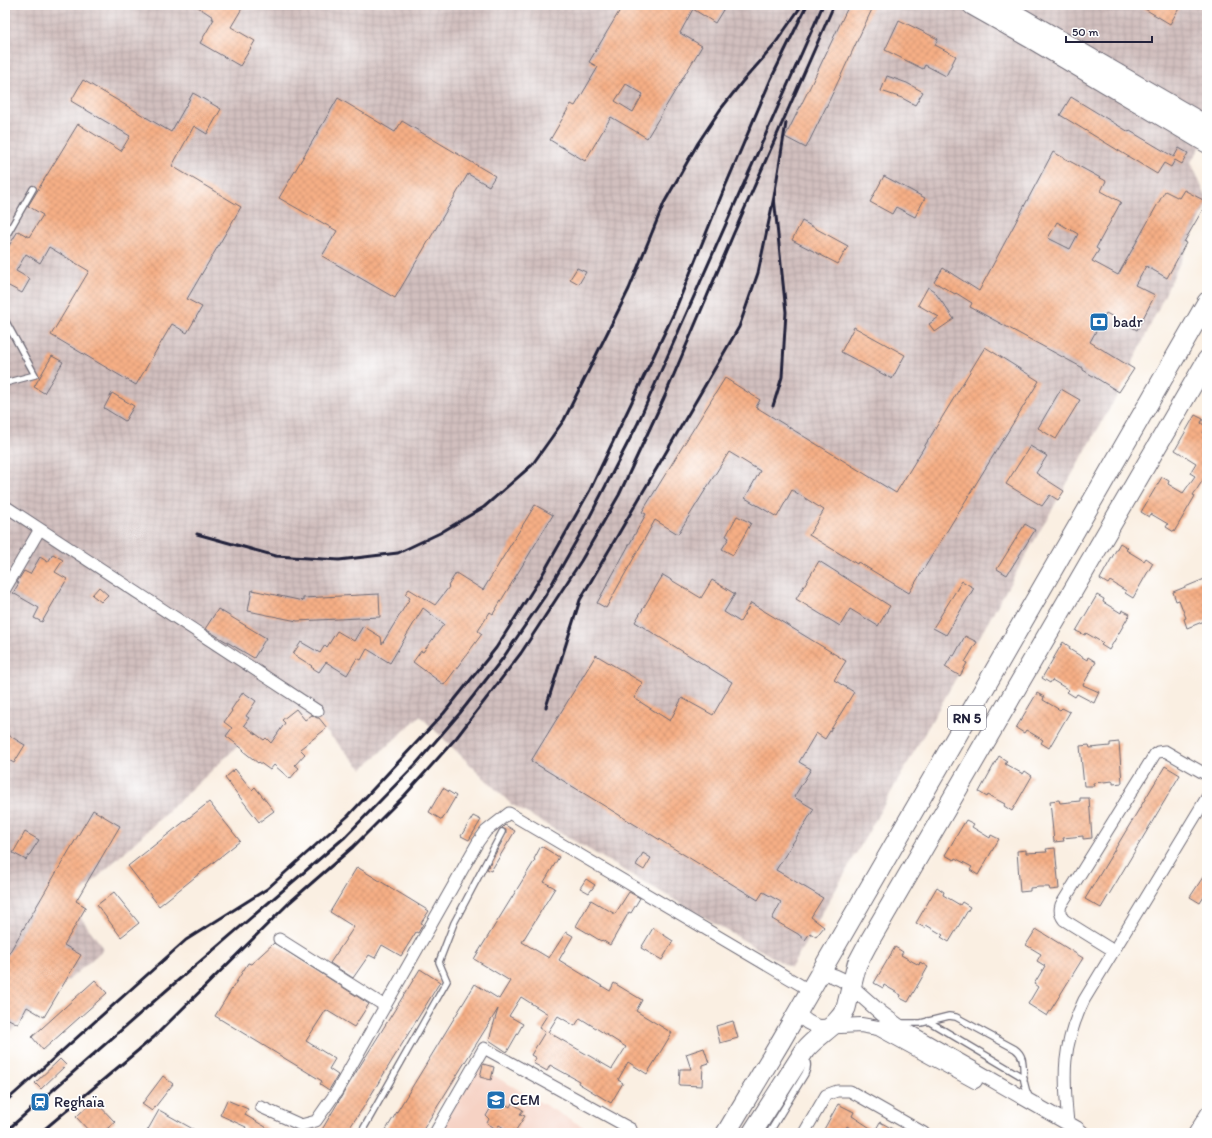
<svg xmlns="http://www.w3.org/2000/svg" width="1212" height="1138" viewBox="0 0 1212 1138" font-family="Itim,sans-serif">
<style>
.built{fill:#f6d2c4}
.industrial{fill:url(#industrial-grid)}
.building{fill:url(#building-cross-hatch);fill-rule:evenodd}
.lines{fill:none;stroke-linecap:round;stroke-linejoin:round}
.service-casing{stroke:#6e6a75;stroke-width:8}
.minor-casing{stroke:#6e6a75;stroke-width:13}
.tertiary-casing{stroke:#6e6a75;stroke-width:16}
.trunk-casing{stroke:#6e6a75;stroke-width:21}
.service{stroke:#fff;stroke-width:5.5}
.minor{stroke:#fff;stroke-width:11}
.tertiary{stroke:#fff;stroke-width:14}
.trunk{stroke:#fff;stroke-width:19}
.rail{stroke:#22223b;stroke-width:3}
.labels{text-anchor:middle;stroke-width:3.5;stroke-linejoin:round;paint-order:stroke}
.shield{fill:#fff;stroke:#646476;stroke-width:1}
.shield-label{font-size:14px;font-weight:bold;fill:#22223b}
.poi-label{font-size:15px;fill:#22223b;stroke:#fff;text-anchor:start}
</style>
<defs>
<pattern id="industrial-grid" width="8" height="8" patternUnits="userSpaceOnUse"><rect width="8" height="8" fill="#d1bfbe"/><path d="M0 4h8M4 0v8" fill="none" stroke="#b3a4a4"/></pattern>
<pattern id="building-cross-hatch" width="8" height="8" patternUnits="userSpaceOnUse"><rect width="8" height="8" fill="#f6af85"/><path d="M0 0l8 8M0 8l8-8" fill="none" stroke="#d39674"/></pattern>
</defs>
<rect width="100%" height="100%" fill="#fff"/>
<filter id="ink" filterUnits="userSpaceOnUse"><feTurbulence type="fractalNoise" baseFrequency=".025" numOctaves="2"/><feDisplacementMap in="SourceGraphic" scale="8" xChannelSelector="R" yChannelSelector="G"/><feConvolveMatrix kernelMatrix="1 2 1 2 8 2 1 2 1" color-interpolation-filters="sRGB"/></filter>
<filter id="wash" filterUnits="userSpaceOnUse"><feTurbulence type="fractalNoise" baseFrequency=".012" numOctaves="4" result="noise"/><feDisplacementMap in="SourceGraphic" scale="16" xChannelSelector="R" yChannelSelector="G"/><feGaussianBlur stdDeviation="0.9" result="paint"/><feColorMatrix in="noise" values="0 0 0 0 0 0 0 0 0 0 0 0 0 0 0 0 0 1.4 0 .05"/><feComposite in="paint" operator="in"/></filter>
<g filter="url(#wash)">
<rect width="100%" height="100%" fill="#faefe2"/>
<path class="built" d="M477 1066 594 1133H438Z"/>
<path class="industrial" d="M5 5H1207V137L1191 162 1207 199V205L1119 392 791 968 511 804 420 716 362 769 321 726 271 768 240 744 70 903 104 949 5 1036Z"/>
<g id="blocks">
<path class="building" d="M195 5H244L231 27 255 41 240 66 200 43 214 19H212L213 17Z
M623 5H726L715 23 693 9 680 33 702 46 647 138 611 117 585 161 550 140 571 104 575 106 598 67 589 62ZM626 84 643 94 633 112 615 101Z
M849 5H874L829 101 806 148 785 137 810 87Z
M1138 5H1181L1170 24Z
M899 20 938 39 935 45 956 56 946 76 925 65 923 69 885 50Z
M887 76 907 83 923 92 915 105 902 98 881 91Z
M83 80 171 132 193 93 221 109 207 134 194 126 172 166 241 207 187 299 202 307 187 333 172 324 136 385 51 335 89 271 49 247 40 263 26 254 16 271 30 279 22 293 5 284V252L18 231 29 237 43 215 28 206 78 124 121 151 130 136 71 101Z
M1071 97 1129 132 1130 131 1174 157 1179 148 1188 153 1182 164 1175 160 1171 167 1164 163 1157 174 1060 115Z
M338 98 395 132 402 121 495 176 489 186 468 174 395 298 322 256 337 231 279 198Z
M1053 152 1106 181 1101 191 1121 202 1096 248 1099 250 1092 261 1118 275 1165 191 1179 198 1184 190 1207 202 1184 242 1186 243 1167 278 1146 266 1135 285 1155 295 1137 330 1106 313 1090 342 1134 369 1119 392 1083 370V368L970 307 972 303 956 293 955 294 934 282 943 268 979 291ZM1057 222 1078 234 1070 249 1048 238Z
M884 176 925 198 915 217 896 207 892 214 870 202Z
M802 221 848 246 838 264 792 240Z
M577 268 586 272 579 284 570 279Z
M928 287 934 291 954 319 935 332 929 324 939 317 918 305Z
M854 327 905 355 892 379 841 352Z
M985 347 1039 381 909 593 858 562 857 564 809 535 824 510 792 490 777 517 745 498 760 471 729 452 678 534 655 520 606 608 597 603 646 514 642 512 725 378 760 400 756 407 896 493Z
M52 356 63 362 44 393 34 387Z
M1061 389 1080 400 1056 439 1038 428Z
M112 393 134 406 125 421 104 408Z
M1195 415 1203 419 1201 423 1207 427 1203 433 1207 435V474L1193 495 1195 496 1174 532 1166 527 1168 524 1151 514 1149 517 1141 512 1162 477 1169 481 1168 484 1183 493 1195 476 1190 473 1196 463 1175 450Z
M1030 446 1047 456 1036 473 1064 491 1058 500 1050 495 1042 506 1006 484Z
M535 505 553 515 493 614 490 612 478 631 482 634 444 685 413 662 421 651 423 652 444 624 423 608 390 663 367 649 361 660 357 658 347 675 326 662 319 672 311 667 312 666 293 654 301 642 320 653 325 645 327 647 337 631 354 641 363 626 381 637 382 644 410 598 405 594 409 589 435 605 449 587 448 586 456 573 483 590Z
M737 516 751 523 733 555 722 549 729 538 726 536Z
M1025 524 1035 530 1007 575 997 569Z
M1120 543 1128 548 1126 550 1144 561 1146 558 1153 563 1133 598 1125 593 1126 591 1110 581 1108 584 1100 579Z
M53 554 63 560 55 572 67 579 42 622 34 618 39 608 13 593 19 583 17 582 24 571 30 574 40 557 48 562Z
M819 561 890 606 878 626 850 609 840 626 796 599Z
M663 575 701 598 712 580 735 594 724 612 740 622 751 603 846 661 834 680 854 692 825 739 816 733 799 762 811 769 794 797 814 809 776 870 823 898 811 917 824 927 816 937 810 933 805 940 798 934 772 919 781 902 763 892 758 900 531 761 596 655 643 683 634 698 670 721 682 698 713 715 732 682 635 622Z
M1207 578V620L1187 628 1184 619 1186 618 1179 600 1176 601 1173 592Z
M962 581 974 588 946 635 933 628Z
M99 587 108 595 101 602 92 595Z
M252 590 303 601V598L379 594 380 617 297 621 248 611Z
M1097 595 1104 599 1103 602 1121 613 1122 610 1130 614 1109 650 1101 645 1103 643 1086 633 1085 635 1076 631Z
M218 609 266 638 254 658 205 629Z
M965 636 977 642 965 662 967 663 960 676 945 667 952 655 954 656Z
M1063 642 1070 647 1069 649 1087 660 1088 657 1096 662 1083 685 1099 692 1094 703 1077 694 1075 697 1067 692 1069 690 1052 680 1050 683 1042 678Z
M243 692 256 701 246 716 249 718 244 725 264 740 266 738 271 743 285 723 282 720 296 709 305 720 312 715 317 718H319L327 728 300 749 305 754 295 765 299 768 290 779 274 765 270 770 259 762 258 763 243 751 244 750 226 736 232 728 224 722 232 711 231 710Z
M1037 693 1044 697 1043 700 1060 710 1062 708 1070 712 1049 748 1041 743 1043 740 1026 730 1024 733 1016 728Z
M5 733 25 745 14 763 5 758Z
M1119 742 1122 783 1113 784V781L1093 783 1094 786H1084L1080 746 1089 745 1090 748 1110 746V743Z
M999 756 1007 761 1005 764 1023 774 1025 771 1032 776 1012 811 1004 806 1005 804 988 795 987 797 979 792Z
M1165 766 1180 775 1101 908 1085 899Z
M235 769 252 790 255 787 274 811 259 822 225 778Z
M443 788 456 796 442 820 429 812Z
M1080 798H1089L1092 838 1083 839V836L1063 838 1064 841 1054 842 1050 801 1059 800 1060 803 1080 801Z
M209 802 240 841 159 906 128 866Z
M93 810 120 826 76 901 86 907 64 945 81 955 44 1017 27 1007 18 1024 5 1017V960Z
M473 816 481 820 469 840 461 836Z
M966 820 974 824 972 827 990 838 991 835 999 839 978 875 970 870 972 867 955 858 954 860 945 855Z
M505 825 515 831 491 871 487 869 506 834V830L502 828Z
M25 832 39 840 26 860 13 853Z
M541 846 559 857 544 882 555 888 522 942 549 958 566 932 573 936 559 960 610 991 614 983 642 1000 636 1011 672 1033 647 1074 628 1062 618 1080 623 1083 611 1103 578 1083 579 1081 550 1065 547 1071 533 1063 536 1058 531 1055 545 1032 539 1028 548 1014 521 997 509 1016 523 1024 507 1052 489 1040 498 1009 421 1133H384L475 984 499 999 510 981 474 959 535 860 534 859ZM558 1016 575 1026 580 1018 626 1047 612 1069 548 1032Z
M1055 848 1059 889 1050 890 1049 887H1039L1030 888V891L1020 892 1017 851 1026 850V853L1047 852 1046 849Z
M643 853 651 858 644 870 636 865Z
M357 867 429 911 421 923 423 924 418 933 416 932 401 956 382 945 375 958 369 955 353 978 330 963 354 927 330 912Z
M1207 871V892L1200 903 1190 897Z
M586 879 595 885 589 893 580 888Z
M937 887 944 892 943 895 960 905 962 902 970 907 949 942 941 937 943 935 926 925 925 928 916 923Z
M114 892 139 923 121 937 97 905Z
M629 892 640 898 631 913 629 912 610 945 602 940 601 941 576 926 591 900 615 914Z
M653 928 673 941 662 960 641 948Z
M1036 929 1083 958 1047 1016 1028 1004 1038 987 1034 984 1045 966 1037 961 1041 954 1026 945Z
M274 943 369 1004 354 1027 326 1010 306 1041 335 1059 329 1069 338 1075 329 1090 320 1084 322 1081 215 1016 248 963 251 964Z
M895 947 903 952 901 955 919 965 920 962 928 967 908 1002 900 998 901 995 884 985 883 988 874 983Z
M420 969 440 982 363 1108 346 1133H320L350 1082Z
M95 980 107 993 43 1050 32 1037Z
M733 1021 738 1038 720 1043 716 1026Z
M704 1048 709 1063 703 1065 702 1086 679 1085 680 1069H691L686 1054Z
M60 1059 66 1065 41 1089 35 1083Z
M483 1064 494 1067 491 1080 480 1077Z
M163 1076 173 1084 152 1111 142 1104Z
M496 1099 510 1107 512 1103 523 1110 520 1114 525 1116 514 1133H512L499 1125 496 1129 487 1123 489 1119 486 1116Z
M94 1100 115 1122 102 1133H91L76 1117Z
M227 1100 248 1109 245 1115 276 1133H243L246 1127 220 1115Z
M838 1104 854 1112 852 1116 875 1131 880 1122 900 1133H858L847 1126 843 1133H822Z
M159 1110 200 1133H146Z"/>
</g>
</g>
<g filter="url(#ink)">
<use href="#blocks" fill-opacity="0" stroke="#6e6a75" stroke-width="1"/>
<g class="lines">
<g class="service-casing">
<path id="service" d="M5 238 33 189
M5 320 35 375 5 383
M928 1021 1024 1078
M901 1023H921L949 1016 956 1017 1015 1049C1026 1057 1022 1068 1024 1081 1025 1087 1027 1093 1030 1099
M361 1133 447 981 439 962 454 923 502 832
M769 1133 805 1074C808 1068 809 1063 804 1057"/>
</g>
<g class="minor-casing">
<path id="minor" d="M5 506 318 711
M5 589 40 529
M279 939 385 1006
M1114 951 1064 920C1060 915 1059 911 1061 905L1155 754 1158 752 1165 751 1207 775
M261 1107 301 1125 316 1121 337 1091 478 842 486 831 509 813 809 990
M1068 1123C1063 1074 1062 1046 1084 1000L1207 797
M435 1133 484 1048 631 1129
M804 1133 826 1095 837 1091H850L924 1133
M1194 1133 1207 1112"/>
</g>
<g class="tertiary-casing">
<path id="tertiary" d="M820 972C830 974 838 977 846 982L881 1013 900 1027 1076 1128 1082 1133
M797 1012C803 1020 810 1025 820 1027L861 1025 878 1028 975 1081"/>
</g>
<g class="trunk-casing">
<path id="trunk" d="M972 5 1032 39 1207 143
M999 5 1207 126
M726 1133 781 1041 1207 302
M752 1133 805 1050C818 1034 837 1027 846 1008L857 964 866 947 1207 360"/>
</g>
<use href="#service" class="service"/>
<use href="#minor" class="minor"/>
<use href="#tertiary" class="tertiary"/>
<use href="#trunk" class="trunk"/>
<path class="rail" d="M773 406 782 377 786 312 774 197 786 123
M197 534 276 556 339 560 398 553 440 533 484 507 532 465 564 420 629 289 664 203 698 143 720 110 742 82 772 48 802 5
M546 707 580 600 739 327 758 273 774 197
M5 1102 186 940 267 889 348 816 444 713 496 648 541 577 590 490 674 313 722 194 771 79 807 5
M5 1132 168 989 345 837 415 765 460 713 503 658 545 596 587 522 637 425 823 5
M40 1133 154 1037 290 902 353 847 405 795 457 737 521 653 581 561 619 495 664 398 733 235 834 5"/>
</g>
</g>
<defs>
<g id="bank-square" transform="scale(1)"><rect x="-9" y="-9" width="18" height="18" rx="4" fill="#1f6fb2" stroke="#fff"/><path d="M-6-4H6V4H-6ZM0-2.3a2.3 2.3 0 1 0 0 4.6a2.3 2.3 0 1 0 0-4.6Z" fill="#fff"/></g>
<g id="school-square" transform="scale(1)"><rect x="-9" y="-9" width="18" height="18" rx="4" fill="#1f6fb2" stroke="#fff"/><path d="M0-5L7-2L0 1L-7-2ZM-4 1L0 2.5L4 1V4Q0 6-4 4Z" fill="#fff"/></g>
<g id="station-square" transform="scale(1)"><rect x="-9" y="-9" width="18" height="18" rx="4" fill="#1f6fb2" stroke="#fff"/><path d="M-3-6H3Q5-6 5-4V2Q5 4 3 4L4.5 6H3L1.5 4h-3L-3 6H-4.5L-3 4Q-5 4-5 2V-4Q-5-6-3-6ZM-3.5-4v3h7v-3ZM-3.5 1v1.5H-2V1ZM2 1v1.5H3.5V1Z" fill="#fff"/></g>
</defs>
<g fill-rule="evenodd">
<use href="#bank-square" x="1099" y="322"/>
<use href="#school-square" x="496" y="1100"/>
<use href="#station-square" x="40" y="1102"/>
</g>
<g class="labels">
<rect class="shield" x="948" y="706" width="38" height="24" rx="3"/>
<g class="shield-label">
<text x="967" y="723">RN 5</text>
</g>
<g class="poi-label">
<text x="1113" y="327">badr</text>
<text x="510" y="1105">CEM</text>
<text x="54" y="1107">Reghaïa</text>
</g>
</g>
<rect width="1212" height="1138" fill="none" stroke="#fff" stroke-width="20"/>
<path d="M1066 36v6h86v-6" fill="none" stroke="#22223b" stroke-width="2"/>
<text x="1072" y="36" font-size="12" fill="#22223b" stroke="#ffffff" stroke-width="3" paint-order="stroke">50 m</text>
</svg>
